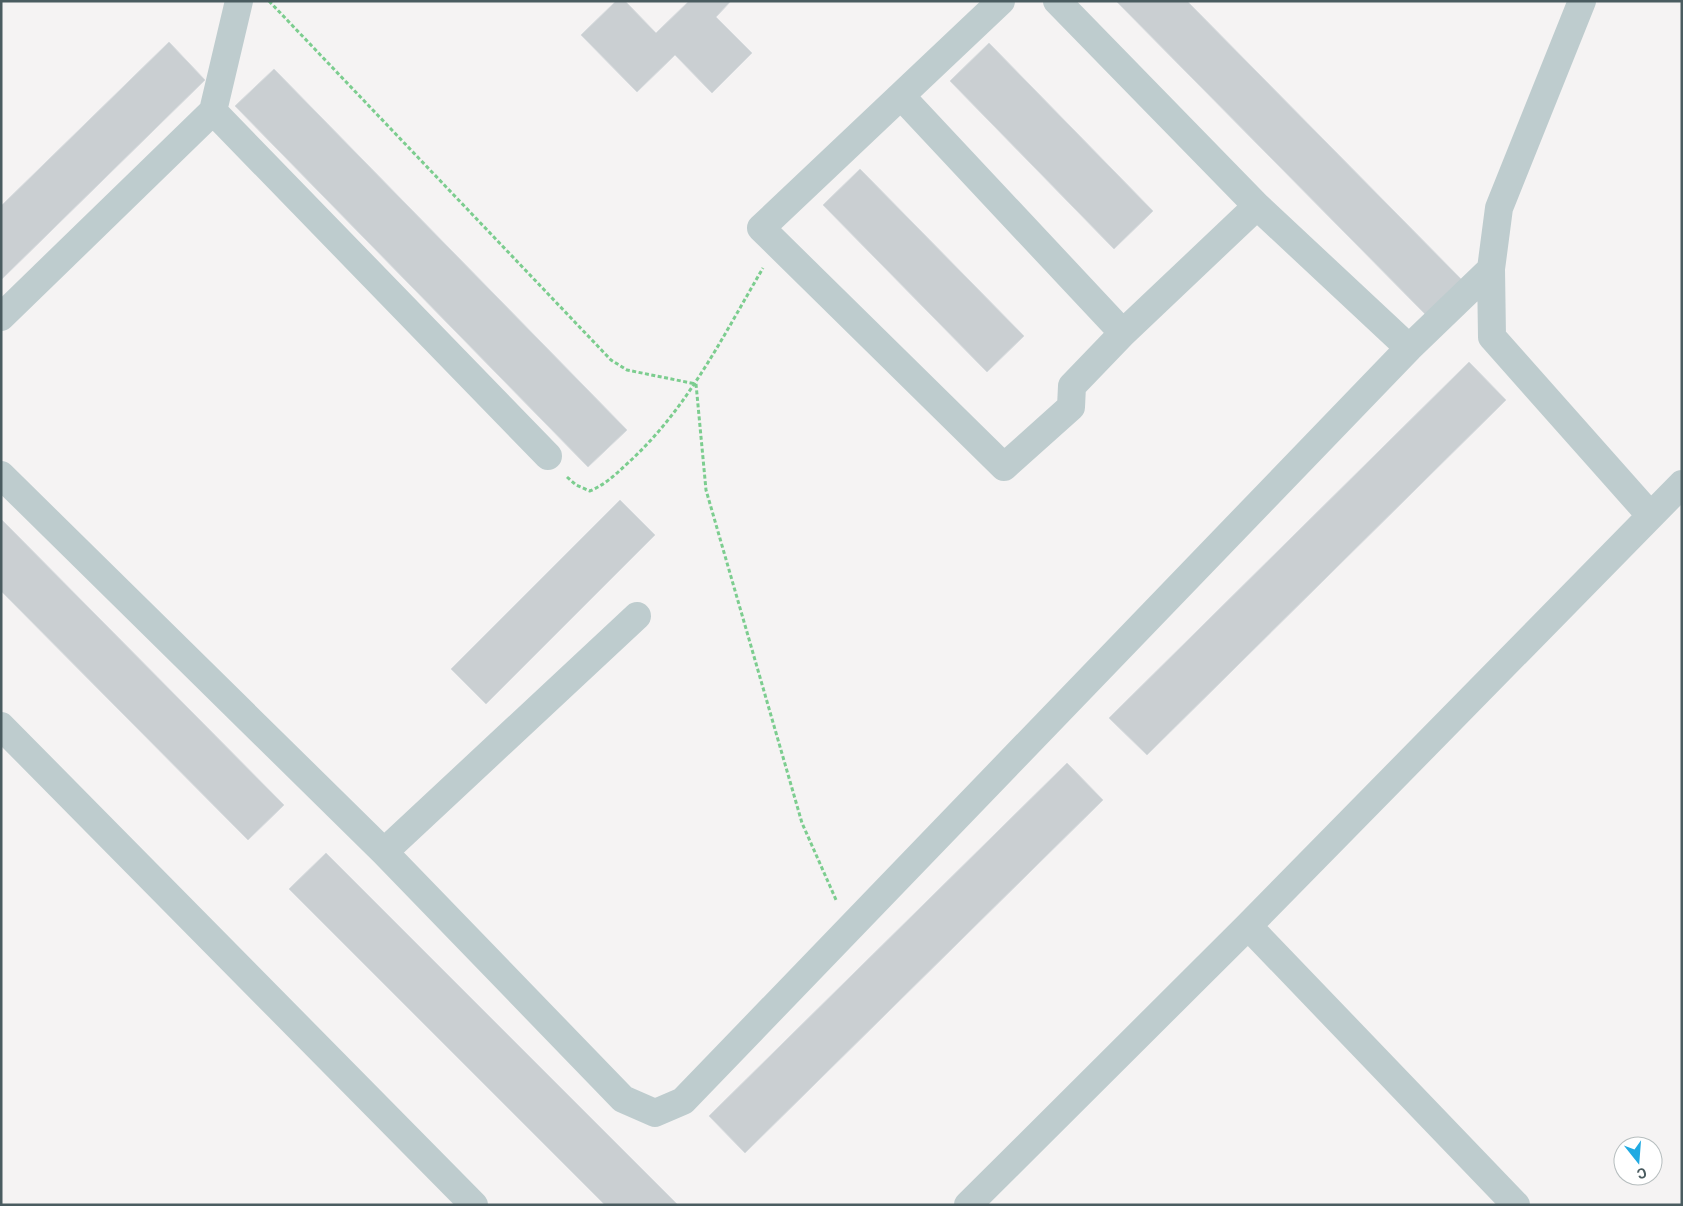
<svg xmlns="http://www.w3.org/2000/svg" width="1683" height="1206" viewBox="0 0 1683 1206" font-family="Roboto,sans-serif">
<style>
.building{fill:#cacfd2;stroke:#d7dbde}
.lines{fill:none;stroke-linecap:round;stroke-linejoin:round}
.path{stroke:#7ccd8f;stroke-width:3;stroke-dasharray:4 2.5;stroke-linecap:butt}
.minor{stroke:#beccce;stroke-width:28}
</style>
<rect width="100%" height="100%" fill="#f5f3f3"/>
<path class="building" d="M616 1H625L656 33 689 1H731L716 17 752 53 712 93 675 55 637 92 581 35Z
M1116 1H1187L1462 280 1426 315Z
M169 42 205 80 1 280V206Z
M989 43 1153 211 1114 249 950 81Z
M274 69 627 430 588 467 235 106Z
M860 169 1024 336 987 372 823 205Z
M1469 362 1506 400 1147 755 1109 718Z
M620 500 655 535 486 704 451 669Z
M1 519 284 805 248 840 1 591Z
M1067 763 1103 800 745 1153 709 1116Z
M326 853 678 1205H605L289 889Z"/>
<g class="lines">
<path class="path" d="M269 1 611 360 627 370 696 384
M696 384 706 490 802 823 837 902
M567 477 576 485 590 491C606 484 616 474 629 462 688 408 723 336 763 268"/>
<path class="minor" d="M1001 1 761 228 1004 467 1071 407 1072 386 1123 333
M1057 1 1257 206
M1582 1 1499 208 1491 269 1492 337 1650 515
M901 96 1123 333 1257 206 1409 348
M213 111 239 1
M1 317 213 111 548 456
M1 475 384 852 623 1099 655 1113 683 1101 1409 348 1491 269
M1 726 474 1205
M384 852 637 616
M1248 926 1516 1205
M968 1205 1248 926 1682 484"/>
</g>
<rect width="1683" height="1206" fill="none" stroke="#4a5c60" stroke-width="5"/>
<g transform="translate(1638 1161) rotate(163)"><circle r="24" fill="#ffffff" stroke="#b7bebf"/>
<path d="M0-4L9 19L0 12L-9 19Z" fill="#20aae2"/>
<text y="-8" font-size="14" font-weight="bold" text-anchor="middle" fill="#4a5c60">С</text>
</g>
</svg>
